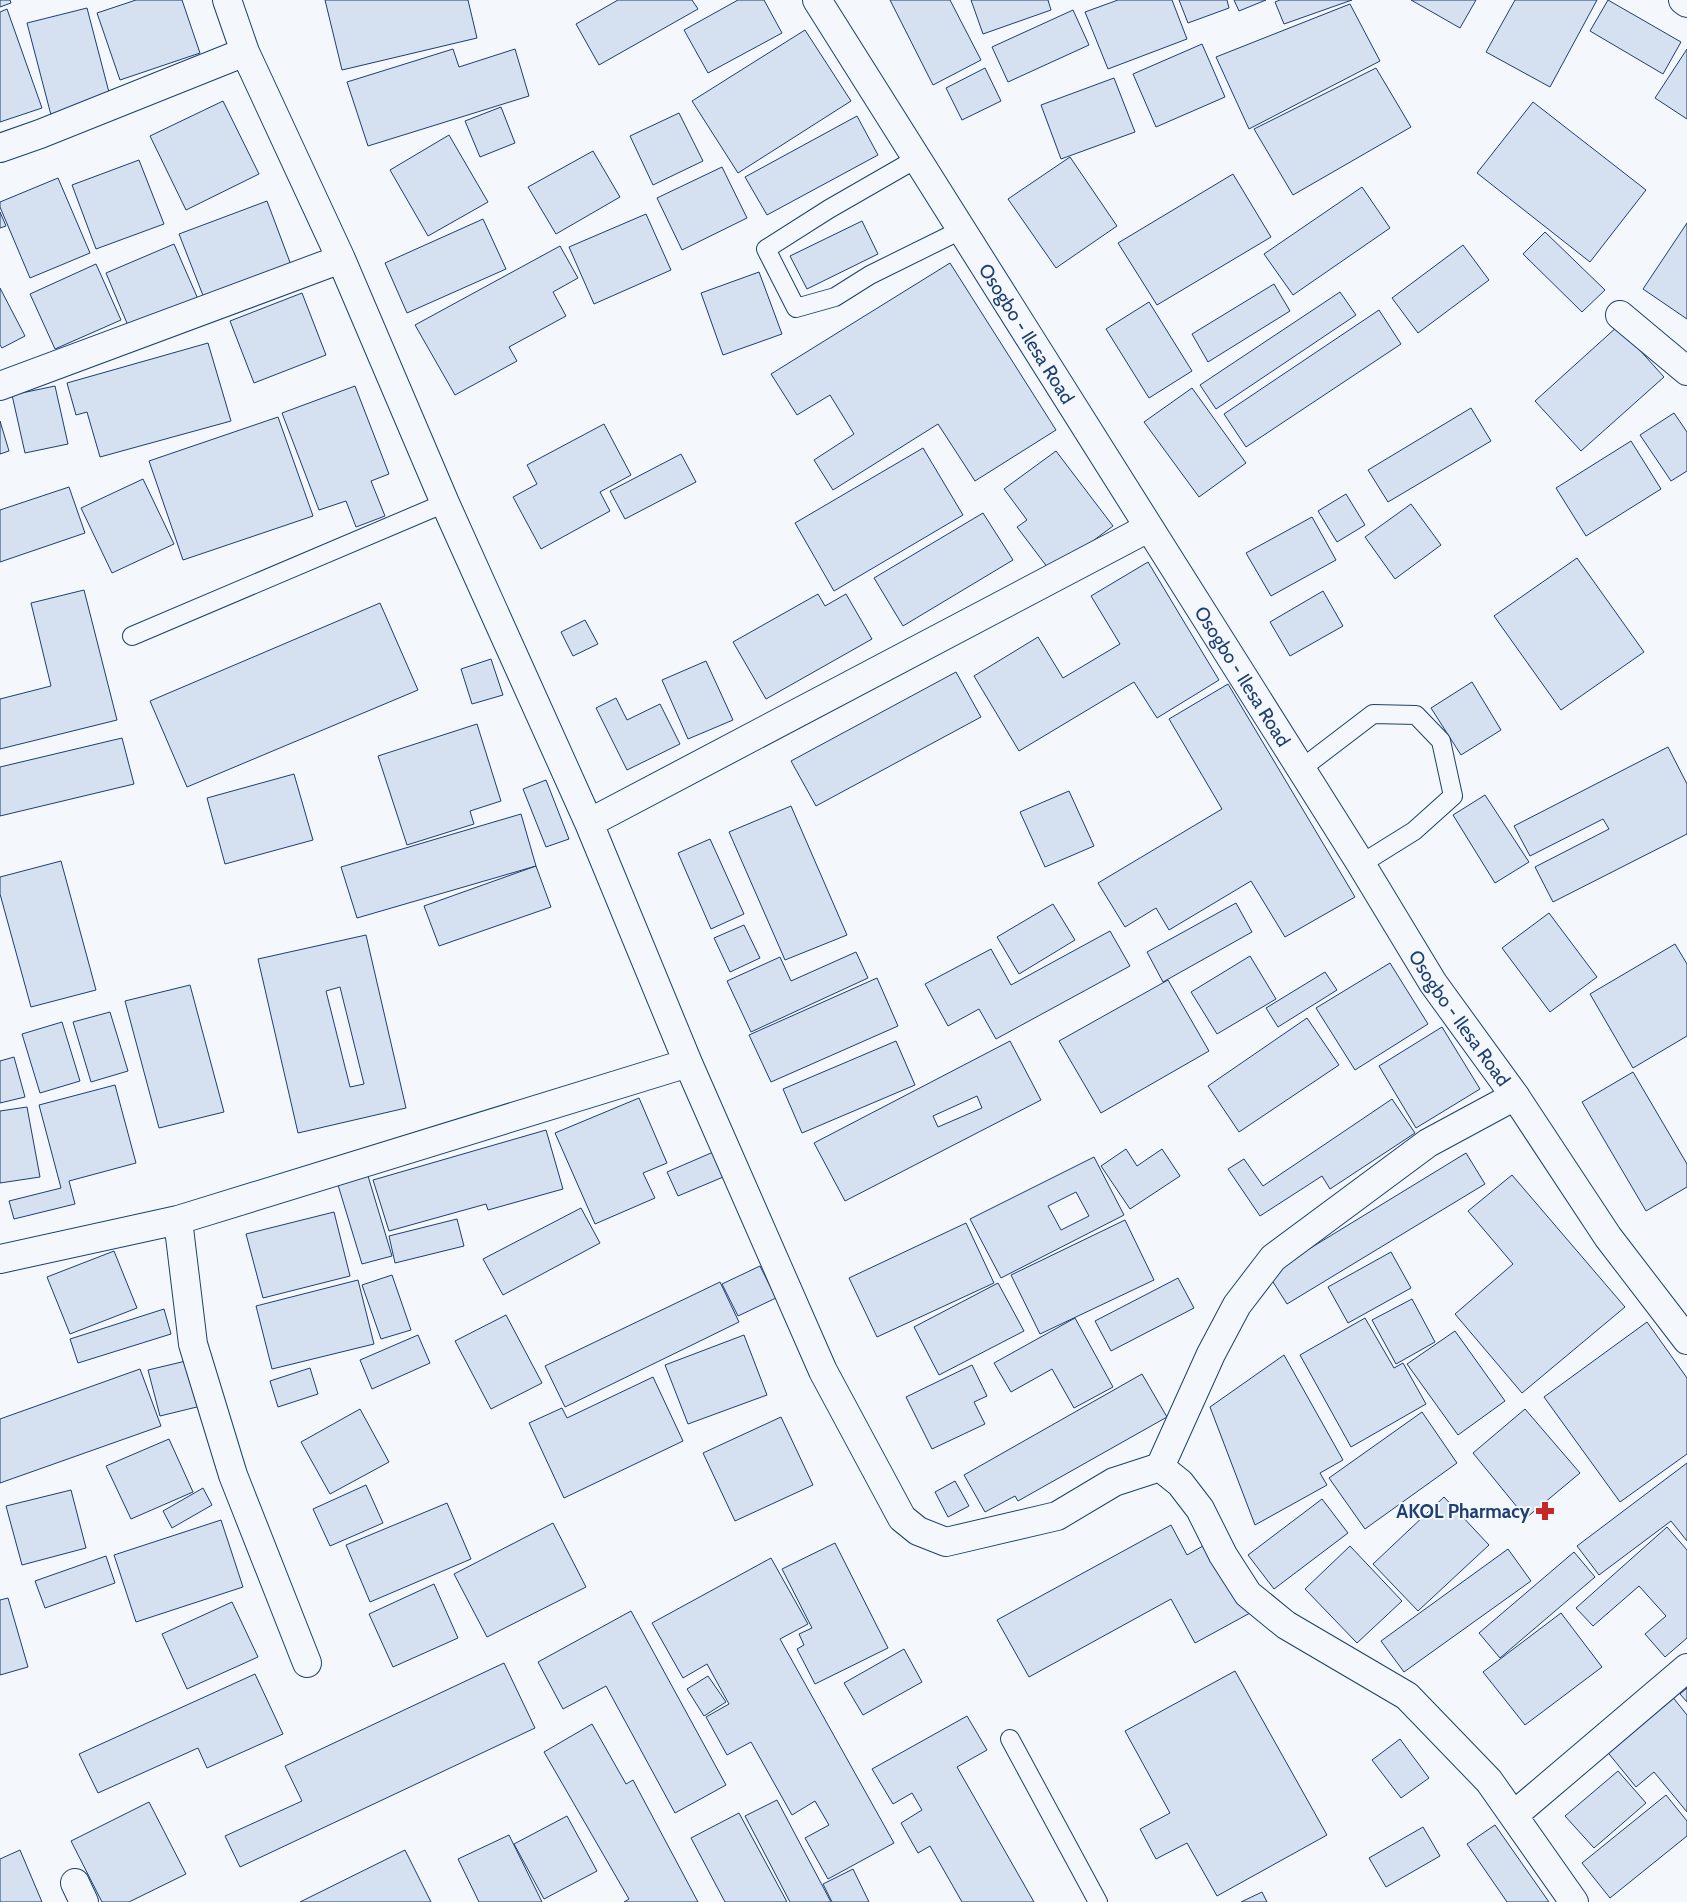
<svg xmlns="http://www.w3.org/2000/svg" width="1687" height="1902" viewBox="0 0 1687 1902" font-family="Cabin,sans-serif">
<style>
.building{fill:#d5e0f0;stroke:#1d3f73;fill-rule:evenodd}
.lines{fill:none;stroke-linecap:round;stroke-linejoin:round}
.lane-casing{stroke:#1d3f73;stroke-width:20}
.street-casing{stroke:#1d3f73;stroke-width:30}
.primary-casing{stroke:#1d3f73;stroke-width:30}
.lane{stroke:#f4f7fb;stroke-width:18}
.street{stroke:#f4f7fb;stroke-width:28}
.primary{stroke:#f4f7fb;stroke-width:28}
.labels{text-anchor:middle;stroke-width:4;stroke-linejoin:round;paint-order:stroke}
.street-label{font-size:19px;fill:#1d3f73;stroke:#f4f7fb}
.poi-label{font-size:19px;font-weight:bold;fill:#1d3f73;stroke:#f4f7fb;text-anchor:end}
</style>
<rect width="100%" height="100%" fill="#f4f7fb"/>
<path class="building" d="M0 0H10L11 3 0 7Z
M136 0H182L200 53 120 80 97 13Z
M325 0H468L477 38 342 70Z
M618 0H692L698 9 599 65 576 24Z
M738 0H764L782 33 708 73 684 30Z
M890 0H950L981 60 933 85Z
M971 0H1048L1051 10 983 34Z
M1118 0H1172L1187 39 1108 69 1085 12Z
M1179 0H1227L1229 8 1188 23Z
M1234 0H1266L1239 11Z
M1280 0H1352L1284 24 1275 2Z
M1411 0H1476L1460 28Z
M1515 0H1597L1550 87 1486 52Z
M1608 0 1681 42 1663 74 1590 31Z
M1350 4 1380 61 1249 129 1216 57Z
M87 8 111 100 51 115 27 23Z
M7 9 42 108 0 122V12Z
M1073 10 1089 45 1008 82 992 47Z
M805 30 851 101 738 173 692 101Z
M1202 44 1225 97 1156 127 1133 74Z
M453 49 459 67 515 49 529 96 368 146 347 82Z
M1687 49V119L1655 98Z
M985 68 1001 101 962 120 946 88Z
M1376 68 1411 127 1293 195 1254 129Z
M1114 78 1135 132 1061 159 1041 105Z
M223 101 259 174 186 210 150 136Z
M1533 102 1646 190 1590 262 1477 173Z
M501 107 515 143 480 157 465 121Z
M679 113 703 161 653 185 630 136Z
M857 116 878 155 767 215 745 177Z
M449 135 488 202 428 236 390 170Z
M593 151 620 197 556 234 528 187Z
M1070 157 1117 226 1056 268 1008 199Z
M139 160 164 224 96 249 72 185Z
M722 167 747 218 682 250 657 198Z
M1233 174 1271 237 1157 305 1118 243Z
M58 178 90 253 30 278 0 207V202Z
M1362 187 1390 228 1293 295 1264 254Z
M267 201 291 265 204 298 179 234Z
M0 212 6 226 0 228Z
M646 214 671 270 594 304 569 247Z
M483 219 506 269 407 313 385 263Z
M862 221 878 254 807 289 790 256Z
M1687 223V319L1643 289Z
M1545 232 1605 290 1582 312 1523 254Z
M174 244 198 299 129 328 106 273Z
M1463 245 1489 280 1418 333 1392 298Z
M560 246 578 278 553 292 566 316 509 347 517 361 455 395 415 325Z
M950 263 1056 430 975 481 938 424 833 490 814 460 854 434 830 395 797 415 771 374Z
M96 264 121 320 55 349 30 294Z
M759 272 782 334 723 355 701 293Z
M1274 284 1290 311 1208 362 1192 334Z
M0 288 25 336 2 348 0 345Z
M1340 292 1356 315 1216 409 1200 385Z
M302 293 326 355 254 383 230 321Z
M1149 302 1192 371 1149 398 1106 329Z
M1379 310 1401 344 1246 447 1224 414Z
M1618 326 1664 377 1581 451 1535 401Z
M208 343 231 421 100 457 87 412 76 415 67 383Z
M55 386 68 444 25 453 12 395Z
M355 386 389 474 371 481 385 516 356 527 346 501 319 510 282 413Z
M1192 388 1246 463 1199 497 1144 422Z
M1471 408 1491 441 1388 502 1368 470Z
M1674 413 1687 432V471L1671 481 1640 435Z
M278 417 313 516 183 560 149 461Z
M0 421 9 451 0 454Z
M604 424 631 475 600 492 610 511 541 549 513 497 537 484 527 465Z
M1631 441 1661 489 1586 536 1556 488Z
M923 448 963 515 834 591 795 523Z
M1056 451 1113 526 1051 572 1017 527 1027 520 1004 489Z
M681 454 696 482 625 519 610 491Z
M143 479 174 544 112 573 81 508Z
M69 487 85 533 0 562V510Z
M1346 494 1365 525 1337 542 1318 511Z
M1411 504 1441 545 1395 579 1365 537Z
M983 513 1013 560 903 626 874 578Z
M1312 517 1336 560 1271 596 1246 553Z
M1577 558 1644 652 1561 710 1494 616Z
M1148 562 1219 680 1157 718 1134 682 1019 751 974 676 1038 637 1063 678 1120 644 1091 596Z
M84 590 117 720 0 749V699L51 686 31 603Z
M1323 591 1343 626 1290 656 1270 622Z
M818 594 825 606 846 594 872 639 766 699 733 642Z
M380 603 418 690 187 787 150 701Z
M585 620 598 644 573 656 561 632Z
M491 659 503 695 472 704 461 669Z
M706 661 733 720 688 739 662 680Z
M956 672 981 717 816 806 791 761Z
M1472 682 1501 730 1461 755 1431 708Z
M1228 684 1355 897 1285 937 1251 881 1169 930 1156 908 1125 927 1098 883 1222 809 1169 719Z
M616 698 627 720 660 704 680 744 627 770 596 708Z
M477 724 501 801 470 811 474 824 407 845 378 756Z
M122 738 134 784 0 816V767Z
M1668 747 1687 784V834L1553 902 1535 867 1609 829 1603 819 1530 856 1514 826Z
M294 774 313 840 225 864 207 798Z
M546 780 569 839 546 847 523 789Z
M1069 791 1094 846 1045 867 1020 812Z
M1485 795 1529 862 1495 883 1453 815Z
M791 806 847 935 785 960 729 832Z
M521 814 536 866 357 918 341 867Z
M710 839 744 914 711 929 678 853Z
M61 861 96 990 31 1007 0 894V877Z
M536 866 551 907 439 946 424 906Z
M1236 903 1252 932 1163 982 1147 952Z
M1053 904 1075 940 1019 974 997 937Z
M1549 913 1597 977 1550 1012 1502 948Z
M744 925 760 958 730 972 714 938Z
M1110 931 1130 966 996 1039 979 1009 948 1026 925 984 991 949 1011 985Z
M366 935 406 1108 298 1133 258 959ZM340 987 364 1084 350 1087 326 991Z
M1675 944 1687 964V1036L1633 1068 1590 994Z
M856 952 868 978 751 1032 727 981 780 957 791 981Z
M1250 956 1276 999 1217 1034 1191 992Z
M1390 963 1428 1024 1355 1070 1316 1008Z
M1325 972 1337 990 1278 1027 1266 1008Z
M877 978 898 1026 771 1082 749 1035Z
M1168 980 1209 1051 1101 1113 1059 1041Z
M190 985 224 1112 159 1128 125 1001Z
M110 1012 128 1071 91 1082 73 1022Z
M1307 1018 1339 1065 1239 1132 1208 1086Z
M62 1022 80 1081 40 1093 22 1034Z
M1442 1027 1480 1089 1416 1128 1379 1066Z
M896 1041 915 1085 802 1133 783 1089Z
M1010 1041 1041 1100 845 1201 814 1143ZM977 1096 982 1108 938 1127 933 1116Z
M14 1057 25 1097 0 1103V1061Z
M1633 1072 1687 1164V1187L1646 1211 1582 1102Z
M115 1085 136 1163 69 1181 75 1204 14 1219 9 1201 61 1188 39 1105Z
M639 1098 667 1163 643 1173 655 1198 595 1224 555 1133Z
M1392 1099 1415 1133 1330 1189 1322 1176 1260 1216 1228 1169 1244 1159 1263 1186Z
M27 1107 40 1177 0 1183V1111Z
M546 1130 563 1189 488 1210 486 1204 389 1231 373 1180Z
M1126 1149 1137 1166 1162 1149 1180 1176 1130 1209 1101 1166Z
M718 1150 728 1175 678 1196 667 1172Z
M1466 1153 1485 1184 1287 1304 1268 1274Z
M1094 1157 1124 1215 1001 1278 970 1219ZM1076 1192 1089 1216 1061 1230 1048 1206Z
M1512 1175 1625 1307 1522 1393 1455 1314 1513 1264 1468 1211Z
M368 1176 392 1256 362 1264 338 1185Z
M581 1208 600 1243 503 1295 483 1259Z
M334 1212 350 1276 263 1298 246 1234Z
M457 1219 464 1246 395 1263 389 1236Z
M1125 1220 1154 1280 1040 1334 1011 1275Z
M966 1223 994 1283 877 1337 849 1278Z
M114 1251 137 1308 70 1334 47 1277Z
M1391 1252 1411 1288 1348 1323 1328 1287Z
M760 1266 776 1298 738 1316 722 1284Z
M392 1275 411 1330 381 1339 362 1285Z
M1178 1278 1194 1308 1111 1351 1095 1321Z
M358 1280 374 1344 272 1369 256 1306Z
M720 1282 739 1322 565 1407 545 1366Z
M998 1283 1024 1331 939 1375 914 1327Z
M1412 1299 1435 1342 1396 1364 1372 1320Z
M164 1309 171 1334 78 1363 70 1339Z
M506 1315 542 1383 491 1409 455 1341Z
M1075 1318 1113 1387 1074 1408 1052 1369 1011 1392 994 1363Z
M1365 1318 1394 1368 1403 1363 1426 1404 1351 1447 1300 1355Z
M1647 1322 1687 1378V1454L1620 1502 1544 1397Z
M1455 1331 1505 1401 1458 1435 1407 1364Z
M418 1335 430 1363 372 1389 360 1360Z
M744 1335 767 1395 688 1424 665 1365Z
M1284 1355 1343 1460 1320 1473 1327 1485 1255 1525 1210 1407Z
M190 1360 201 1406 160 1416 148 1370Z
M972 1365 987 1396 974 1402 985 1424 932 1449 906 1397Z
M310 1368 318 1394 278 1407 270 1381Z
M140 1369 161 1426 0 1483V1419Z
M1142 1374 1167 1417 1018 1501 1015 1496 985 1512 964 1475Z
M653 1377 683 1441 564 1498 529 1423 562 1408 567 1418Z
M360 1409 389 1462 330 1494 301 1442Z
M1525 1409 1580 1473 1526 1518 1473 1453Z
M1422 1412 1457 1463 1365 1529 1329 1478Z
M781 1417 813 1485 735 1521 703 1453Z
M169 1439 193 1492 131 1519 106 1466Z
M1687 1463V1541L1671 1521 1599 1575 1577 1546Z
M955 1481 969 1506 948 1517 935 1492Z
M366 1485 383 1523 330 1546 313 1509Z
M203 1488 212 1505 172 1528 163 1511Z
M71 1490 86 1548 22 1565 6 1506Z
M1444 1497 1489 1545 1418 1611 1373 1564Z
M1322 1499 1348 1533 1274 1589 1248 1555Z
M447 1503 471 1559 370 1602 346 1545Z
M221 1520 243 1587 136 1622 114 1555Z
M553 1523 586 1587 487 1637 454 1574Z
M1171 1525 1187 1555 1210 1542 1250 1613 1195 1643 1171 1599 1029 1677 997 1620Z
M1667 1527 1687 1550V1638L1665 1657 1645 1634 1666 1616 1639 1586 1593 1626 1576 1608Z
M835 1543 888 1648 815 1684 797 1649 804 1645 799 1634 812 1628 782 1569Z
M1350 1546 1402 1601 1357 1643 1305 1589Z
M1508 1549 1531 1581 1404 1672 1381 1641Z
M1574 1552 1595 1577 1500 1658 1479 1633Z
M106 1556 115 1583 45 1608 35 1581Z
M771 1558 808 1624 780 1639 894 1843 828 1879 805 1838 829 1825 815 1801 792 1815 751 1742 727 1755 706 1717 729 1704 707 1664 683 1678 652 1623Z
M434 1584 458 1638 393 1667 369 1614Z
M8 1598 28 1667 0 1675V1600Z
M232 1602 258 1657 187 1689 162 1634Z
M631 1611 726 1785 675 1813 606 1686 563 1709 538 1662Z
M1561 1613 1602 1667 1525 1725 1483 1672Z
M904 1649 922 1682 863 1715 844 1683Z
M504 1663 535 1728 240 1867 225 1836 302 1801 285 1766Z
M1235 1671 1327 1835 1217 1896 1187 1843 1156 1859 1140 1829 1170 1813 1125 1731Z
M255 1674 283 1734 207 1768 198 1748 98 1793 79 1754Z
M708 1676 726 1702 704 1716 687 1689Z
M1687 1688V1702L1680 1694Z
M1671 1695 1687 1715V1812L1654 1772 1636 1787 1605 1749Z
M967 1716 987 1750 957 1767 1034 1902H962L930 1846 918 1853 901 1823 922 1810 912 1793 893 1804 872 1769Z
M592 1724 626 1784 633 1780 698 1902H624L629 1899 544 1752Z
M1400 1739 1429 1778 1401 1798 1372 1760Z
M1618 1771 1646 1803 1594 1848 1565 1816Z
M1666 1795 1687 1821V1836L1610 1898 1582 1863Z
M777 1800 831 1902H790L745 1816Z
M149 1802 186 1874 129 1902H102L71 1841Z
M739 1813 787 1902H725L691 1838Z
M567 1816 597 1871 544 1899 514 1844Z
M1495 1825 1549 1902H1507L1467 1844Z
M1423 1827 1440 1856 1386 1887 1369 1858Z
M509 1835 542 1902H479L458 1859Z
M20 1850 42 1902H0V1859Z
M405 1850 431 1902H300Z
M853 1869 869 1902H832L823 1884Z
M1262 1892 1267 1902H1241Z"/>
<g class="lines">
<g class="lane-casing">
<path id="lane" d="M916 159 829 209 766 249 796 308 835 297 870 275 961 230
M132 636 445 503
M1301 769 1373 714 1416 715 1441 741 1453 796 1414 831 1361 864
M1010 1739 1098 1902"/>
</g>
<g class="street-casing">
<path id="street" d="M227 0 245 52 341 259 445 503 589 823 688 1063 823 1371 902 1518 918 1531 946 1542 1057 1516 1114 1482 1160 1467 1211 1354 1237 1305 1273 1258 1428 1143 1515 1096
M1683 0 1687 3
M0 148 40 134 245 52
M1620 315 1687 371
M0 386 341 259
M589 823 1148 528
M178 1220 193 1344 233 1475 307 1663
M0 1259 178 1220 688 1063
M1160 1467 1180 1483 1200 1509 1223 1555 1248 1594 1286 1625 1407 1696 1489 1781 1574 1902
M1514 1815 1687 1668
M75 1883 84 1902"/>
</g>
<g class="primary-casing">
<g id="primary">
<path id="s1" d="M817 0 1361 864 1433 983 1515 1096 1608 1237 1687 1340"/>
</g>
</g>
<use href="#lane" class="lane"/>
<use href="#street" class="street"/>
<use href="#primary" class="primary"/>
</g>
<defs>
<g id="pharmacy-bare" transform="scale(1.5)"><path d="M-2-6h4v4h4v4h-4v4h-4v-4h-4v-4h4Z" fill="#c62828" stroke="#f4f7fb" stroke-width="2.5" paint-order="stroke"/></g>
</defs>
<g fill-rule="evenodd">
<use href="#pharmacy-bare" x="1545" y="1511"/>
</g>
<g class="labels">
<g class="street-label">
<text dy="7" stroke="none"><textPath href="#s1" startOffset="394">Osogbo - Ilesa Road</textPath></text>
<text dy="7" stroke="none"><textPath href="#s1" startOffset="799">Osogbo - Ilesa Road</textPath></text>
<text dy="7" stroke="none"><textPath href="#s1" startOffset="1204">Osogbo - Ilesa Road</textPath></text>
</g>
<g class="poi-label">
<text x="1530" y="1518">AKOL Pharmacy</text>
</g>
</g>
</svg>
